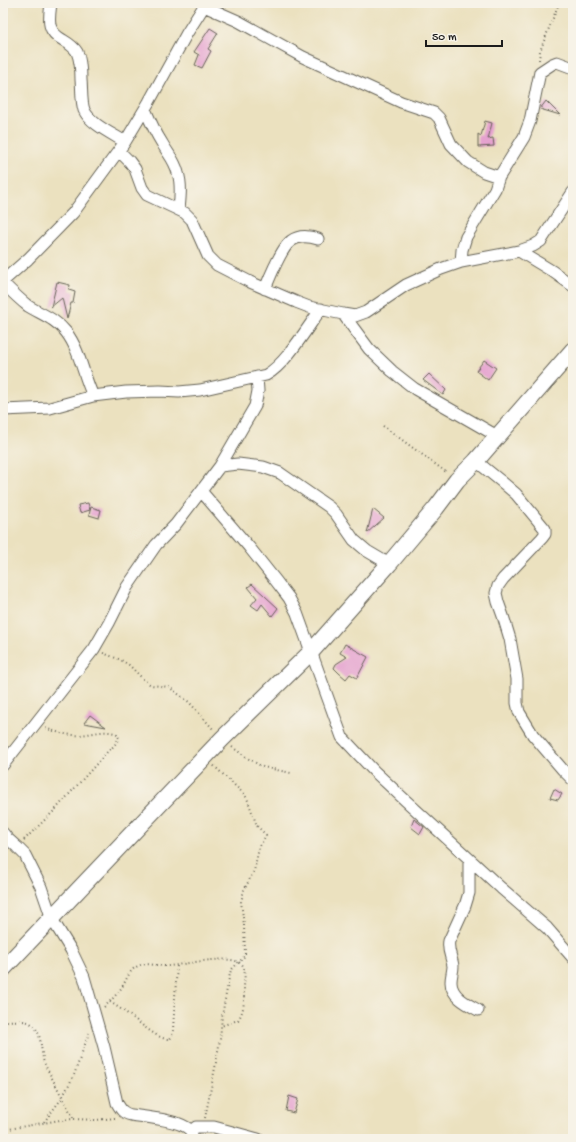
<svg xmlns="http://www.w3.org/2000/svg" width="576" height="1142" viewBox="0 0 576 1142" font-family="'Gochi Hand',sans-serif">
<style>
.building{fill:#e5a2cf}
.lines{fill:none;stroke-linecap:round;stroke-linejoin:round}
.street-casing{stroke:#646155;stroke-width:13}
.secondary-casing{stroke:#646155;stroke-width:18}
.path{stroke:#646155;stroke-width:2;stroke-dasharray:1 3;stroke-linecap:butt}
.street{stroke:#fff;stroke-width:11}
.secondary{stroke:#fff;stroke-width:16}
</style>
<rect width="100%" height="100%" fill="#f7f3e8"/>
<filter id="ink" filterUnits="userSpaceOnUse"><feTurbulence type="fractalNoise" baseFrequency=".025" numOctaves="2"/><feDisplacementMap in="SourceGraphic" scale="8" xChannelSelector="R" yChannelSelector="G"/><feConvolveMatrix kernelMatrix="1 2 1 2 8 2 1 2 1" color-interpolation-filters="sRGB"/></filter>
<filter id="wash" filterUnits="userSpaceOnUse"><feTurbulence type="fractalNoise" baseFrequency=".012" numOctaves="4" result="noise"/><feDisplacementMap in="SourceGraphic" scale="16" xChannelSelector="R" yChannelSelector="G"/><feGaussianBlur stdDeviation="0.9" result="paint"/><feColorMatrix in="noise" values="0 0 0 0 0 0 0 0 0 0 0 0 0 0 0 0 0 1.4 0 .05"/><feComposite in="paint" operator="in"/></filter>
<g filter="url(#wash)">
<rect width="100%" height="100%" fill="#ebe1bf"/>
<g id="blocks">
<path class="building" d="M210 28 218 33 208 49 211 51 202 68 195 65 199 55 194 52Z
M546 101 560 115 540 109Z
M485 121 492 123 488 139 493 138 494 146 478 147V134L481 136Z
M57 282 70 285 69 290 75 292 73 303H71L67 319 62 298 51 307Z
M484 360 496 368 488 380 476 371Z
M429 374 446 390 443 395 423 380Z
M88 503 90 510 80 513 78 505Z
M91 507 101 510 99 518 89 515Z
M373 509 384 518 367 533Z
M252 584 278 608 272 616 262 604 258 610 251 605 257 598 248 587Z
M345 644 368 657 357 678 350 674 346 679 339 673 334 668 336 664 347 657 340 653Z
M90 715 106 727 84 723Z
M554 789 562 794 558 800 550 798Z
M414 819 424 827 420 834 411 827Z
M289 1096 298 1099 294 1113 286 1111Z"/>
</g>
</g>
<g filter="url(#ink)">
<use href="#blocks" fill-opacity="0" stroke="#646155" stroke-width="1"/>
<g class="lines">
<g class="street-casing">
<path id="street" d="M51 3C49 20 46 31 63 40 68 43 74 47 77 52 80 59 81 72 81 80 82 89 81 102 84 110 90 124 113 134 125 142
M204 6 238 21 303 57 401 102 434 113 439 118 451 144 468 162 484 172 499 177
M145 109C150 121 155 132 162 143 168 154 175 160 178 173 182 185 180 199 179 210
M119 151 129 161 135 169 142 188 147 195 185 213 192 220 208 256 217 265 250 282 296 302 309 307 343 314 355 316 366 312 406 285 441 269 461 262 519 251 533 246 541 241 573 192
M519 251 552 271 573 286
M461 262 462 250 466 237 495 189 499 177 524 137 530 121 540 72 552 64 557 62 573 68
M3 281 28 259 73 213 125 142 149 102 187 33 206 3
M3 283C11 291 19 299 28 306 41 314 56 319 66 332 80 350 83 375 93 396
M265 289C269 279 282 247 291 241 299 235 309 236 318 239
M343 314 369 349 392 371 415 389 497 436
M3 410 50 408 93 396 126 392 160 391 179 392 200 390 266 375C286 364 307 328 321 309
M476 461 502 482 516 494 545 529V534L542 538 503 579 498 586 496 593 498 602 503 616 510 639 517 679V703L519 712 533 735 563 770 573 780
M220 466 238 464 263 467 280 473 329 507 336 514 354 540 367 551 389 564
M201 491 249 547 276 581 289 598 297 613 342 737 374 771 405 800 501 888 547 928 573 958
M3 765 94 649 109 623 127 587 156 545 176 524 220 466 255 406 258 391 257 377
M3 833 7 838 17 847 25 855 41 887 52 919 71 950 84 977 104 1047 117 1103C121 1110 123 1113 131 1115 145 1117 181 1120 190 1130 192 1133 192 1136 193 1139
M469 859V893L465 906 449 941C447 950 452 958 453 966 453 971 451 976 451 982 451 996 467 1004 478 1010
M191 1131 196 1127H214L258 1139"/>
</g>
<g class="secondary-casing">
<path id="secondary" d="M3 969 222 739 311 652 389 564 436 508 457 480 476 461 573 350"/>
</g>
<path class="path" d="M539 60 540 51 559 3
M383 426 446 472
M103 653 121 660 129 665 145 681 151 685 169 687 189 702 214 730
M232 747 249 759 263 767 291 773
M24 840 55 810 109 750 114 746 119 738 117 734C105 729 92 734 80 735 68 736 56 732 45 728
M110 1002C116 1006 123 1010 129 1015 138 1021 159 1041 170 1039L172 1036 173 1030 177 965
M104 1007C111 1001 117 994 122 987 126 981 129 971 136 967 145 961 159 967 169 966 182 965 236 952 243 966 246 972 244 981 244 988 244 999 245 1010 238 1020L221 1026
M3 1021C11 1021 21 1020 28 1022 42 1028 40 1046 43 1058 43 1061 45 1064 46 1067L74 1119
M205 1118 215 1068 220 1040 222 1016 229 978 231 970 243 958 245 955 244 925 241 902 244 890 254 871 259 848 266 835 257 826 247 798 244 794 213 765
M44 1122 62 1098 74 1075 89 1033
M3 1130 60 1120 74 1119 96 1120 115 1118"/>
<use href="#street" class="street"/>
<use href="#secondary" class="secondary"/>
</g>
</g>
<rect width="576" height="1142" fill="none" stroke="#f7f3e8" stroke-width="16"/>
<path d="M426 40v6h76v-6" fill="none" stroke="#1c1c1c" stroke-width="2"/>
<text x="432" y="40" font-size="12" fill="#1c1c1c" stroke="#f7f3e8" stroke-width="3" paint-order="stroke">50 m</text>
</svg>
